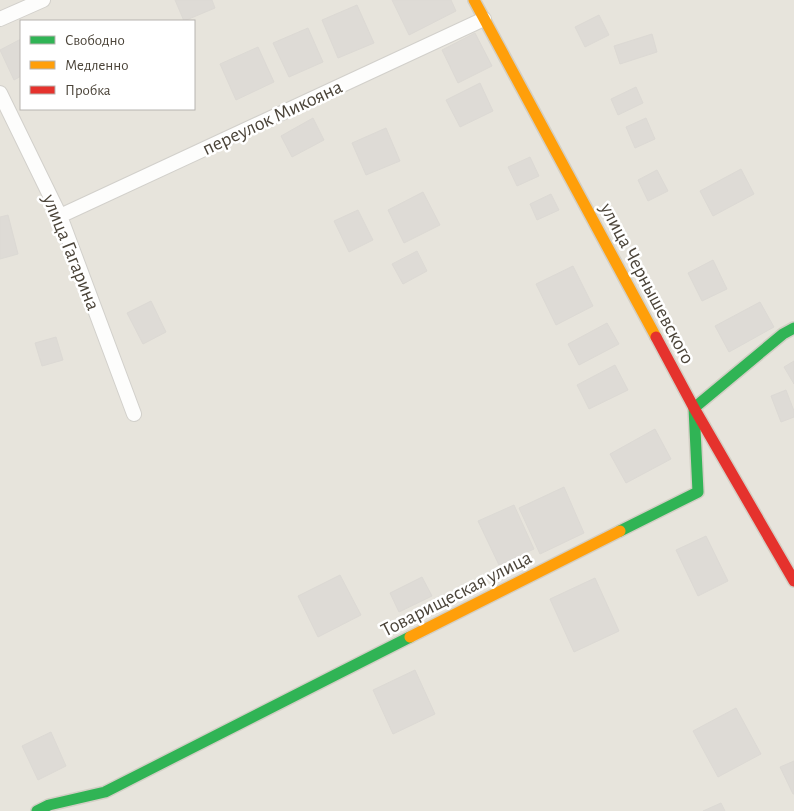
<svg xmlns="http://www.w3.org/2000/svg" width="794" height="811" viewBox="0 0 794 811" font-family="'Alegreya Sans',sans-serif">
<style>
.residential{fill:#e7e4dc;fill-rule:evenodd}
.building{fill:#dedbd6;stroke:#dcd9d4}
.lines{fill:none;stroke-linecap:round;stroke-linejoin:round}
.street-casing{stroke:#d2d0cb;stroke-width:16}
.fast-casing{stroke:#d3cfc5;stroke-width:14}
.slow-casing{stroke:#d3cfc5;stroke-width:14}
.jam-casing{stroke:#d3cfc5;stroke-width:14}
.street{stroke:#fdfdfc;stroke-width:14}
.fast{stroke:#30b455;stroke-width:11}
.slow{stroke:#ff9f0a;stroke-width:11}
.jam{stroke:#e5322d;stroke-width:11}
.labels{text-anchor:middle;stroke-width:5;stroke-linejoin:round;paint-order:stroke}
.street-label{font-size:20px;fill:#4b4439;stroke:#fff}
</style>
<rect width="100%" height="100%" fill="#f4f2ee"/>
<path class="residential" d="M0 0H794V811H0ZM21 21H194V109H21Z"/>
<path class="building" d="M175 0H212L215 8 184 21Z
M392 0H451L456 11 409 35Z
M357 5 374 43 338 58 322 20Z
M599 15 609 35 585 47 575 27Z
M308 28 323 62 289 77 273 43Z
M475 33 492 66 458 83 442 50Z
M652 34 657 52 620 64 614 46Z
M21 39V76L14 80 0 50Z
M258 47 274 82 236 100 220 64Z
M480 83 493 111 460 127 446 100Z
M636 87 643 103 618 115 611 99Z
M313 118 324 140 292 157 281 136Z
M646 118 655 139 635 148 626 127Z
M386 128 400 161 366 175 352 143Z
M530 157 539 176 517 186 508 167Z
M741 169 754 194 713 216 700 191Z
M657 170 668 191 648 201 638 180Z
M423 192 440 225 404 243 388 210Z
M551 194 559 210 537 220 530 204Z
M358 210 373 240 349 252 334 221Z
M8 215 18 254 0 259V217Z
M417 251 427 271 403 284 392 264Z
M713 260 727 289 702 301 688 273Z
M573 266 593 306 556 325 536 284Z
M151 301 166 332 143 344 127 313Z
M760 302 774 327 729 352 715 326Z
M607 323 619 344 579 365 568 344Z
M56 337 63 360 42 366 35 343Z
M794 361V384L784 367Z
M615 365 628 390 589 409 577 385Z
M786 390 794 411V417L781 422 771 396Z
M655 429 671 459 626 483 610 454Z
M564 487 584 533 540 554 519 508Z
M514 505 534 549 499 565 478 521Z
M706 536 728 581 698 596 676 550Z
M340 575 361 615 318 637 298 596Z
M422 577 432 596 399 612 390 593Z
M595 578 619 631 574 652 550 599Z
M415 670 435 714 393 734 373 690Z
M736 708 761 754 718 777 693 731Z
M51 732 66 766 38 780 22 746Z
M794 761V794H793L780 767Z
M721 803 725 811H703Z"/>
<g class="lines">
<g class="street-casing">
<path id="street" d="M0 19 43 0
M0 93 60 216 134 414
M60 216 484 19"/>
</g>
<g class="fast-casing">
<path id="fast" d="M620 531 698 492 694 408 783 334 794 328
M37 811 49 805 105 792 410 637"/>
</g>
<g class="slow-casing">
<path id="slow" d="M474 0 656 337
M410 637 620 531"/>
</g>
<g class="jam-casing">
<path id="jam" d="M656 337 694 408 794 581"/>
</g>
<use href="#street" class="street"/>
<use href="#fast" class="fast"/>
<use href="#slow" class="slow"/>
<use href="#jam" class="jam"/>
</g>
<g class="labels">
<g class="street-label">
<text transform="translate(272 117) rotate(-25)" y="7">переулок Микояна</text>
<text transform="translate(72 252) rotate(68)" y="7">улица Гагарина</text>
<text transform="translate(648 283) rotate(62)" y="7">улица Чернышевского</text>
<text transform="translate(456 593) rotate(-27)" y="7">Товарищеская улица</text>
</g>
</g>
<rect x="20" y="20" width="175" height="90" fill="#ffffff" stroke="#b7b4b0"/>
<rect x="30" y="36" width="25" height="8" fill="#30b455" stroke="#b7b4b0"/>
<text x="65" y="45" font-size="15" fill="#4b4439">Свободно</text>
<rect x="30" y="61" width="25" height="8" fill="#ff9f0a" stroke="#b7b4b0"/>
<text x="65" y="70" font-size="15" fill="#4b4439">Медленно</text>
<rect x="30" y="86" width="25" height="8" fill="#e5322d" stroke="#b7b4b0"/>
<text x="65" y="95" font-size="15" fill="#4b4439">Пробка</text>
</svg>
